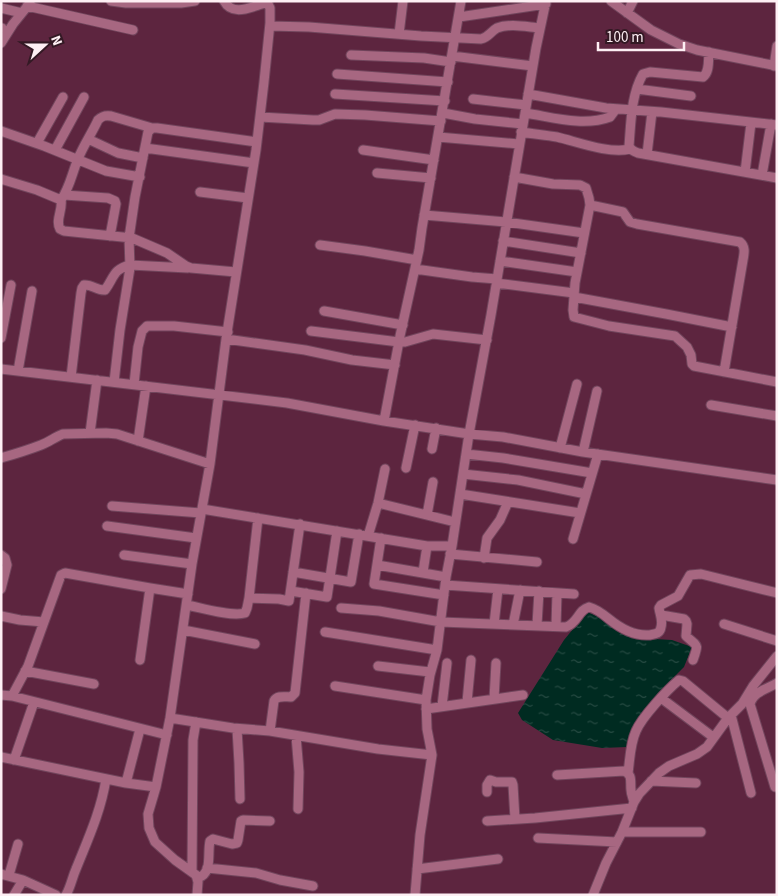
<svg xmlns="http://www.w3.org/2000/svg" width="778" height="896" viewBox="0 0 778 896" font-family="'Source Sans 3',sans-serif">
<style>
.water{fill:url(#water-ripples)}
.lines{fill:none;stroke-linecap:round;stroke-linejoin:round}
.minor-casing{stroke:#71455c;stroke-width:11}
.minor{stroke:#a76781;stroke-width:9}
</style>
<defs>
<pattern id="water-ripples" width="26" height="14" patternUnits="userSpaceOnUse" patternTransform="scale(1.25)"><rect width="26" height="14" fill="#002b21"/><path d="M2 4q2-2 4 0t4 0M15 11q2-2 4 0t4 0" fill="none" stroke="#264a42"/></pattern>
</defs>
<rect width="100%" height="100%" fill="#5d253f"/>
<path class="water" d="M587 612 655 639 672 640 692 647 684 667 660 691 644 710 627 747 602 748 553 740 522 720 518 713 564 640Z"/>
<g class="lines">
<g class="minor-casing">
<path id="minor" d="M111 1 126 3H181L195 1
M611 1 651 30 679 44 697 50 777 66
M27 6 133 30
M1 8 22 13
M627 13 633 1
M459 17 546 4
M270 26 309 27 421 36 481 39C489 37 490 32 497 28 510 23 527 27 540 28
M1 28H2
M399 34 403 1
M1 43 13 24 30 3
M709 52C708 60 710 72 703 77L650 72 643 74C631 95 631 122 629 146 631 150 633 151 638 153L777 178
M351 55 424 58 451 62
M452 56 533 66
M774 66 777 46
M337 74 448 82
M637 89 691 96
M335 94 445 101
M528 94 606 108 661 112 777 125
M473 99 526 105
M443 113 475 119 523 124
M525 113C552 117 583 127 610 117L616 109
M260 117 313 120H319L335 114 365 115 441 121
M1 131 44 146 106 171 140 177
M521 132C533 134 545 135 557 137 578 142 609 154 630 149
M438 137 519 144
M88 139 118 153 143 158
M37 143 63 97
M145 148 254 163
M55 150 84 97
M363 150 434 160
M647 154 652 112
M745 172 751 123
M377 173 431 178
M762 175 771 124
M514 177 553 184 580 185 586 188 589 198 590 205 575 283 573 310 574 317 609 326 675 336 687 347 691 355 692 364 694 366 777 382
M1 179 37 190 61 200C63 210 55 220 60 229L64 231 132 238 167 253 186 266 191 268 236 272
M200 192 248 198
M64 195 108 198 115 201 116 204 110 236
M61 200C70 187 72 173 78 159 83 146 92 133 98 120 102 116 105 115 111 116L152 128
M590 205 623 212 630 222 637 224 740 242C746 247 744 254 743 260L724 372
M424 215 506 222 584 233
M503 241 581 253
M320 245 365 251 417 260
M500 261 577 272
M415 269 472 277 497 279
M496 283 574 293
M574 297 666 314 732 327
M324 311 403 325
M311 331 399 342H405L433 334 487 340
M1 338 11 285
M226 339 305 350 352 360 395 365
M1 369 287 403 384 421 469 434 503 437 583 452 777 480
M18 371 32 291
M71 377 81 293 82 288 84 285C92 284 97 291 105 290 114 278 113 269 130 265L188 268
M114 382 120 330 130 268 129 238 135 197 148 132 152 128H157L257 142
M134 384 138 347 142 331 147 326H174L228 332
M711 405 777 416
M384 421 400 336 419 250 422 228 461 1
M90 433 97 380
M138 441 146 386
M560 448 577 384
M432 449 436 428
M583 452 597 391
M466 454 503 458 592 473
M1 458C15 454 28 450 41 445 49 442 55 437 63 434L106 433 117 434 210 464
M406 468 415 425
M463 474 518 480 586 494
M460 494 580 513
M378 503 455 522
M112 506 201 513
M202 509 427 546H452
M427 515 433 482
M107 526 196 538
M368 536 378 503 385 469
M381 538 374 584 444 595
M573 539 598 454
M450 554 537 562
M1 555 5 558 7 565 1 589
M124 555 192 564
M484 558 487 538 500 520 508 502
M377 565 446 577
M293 572 351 582 359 534
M423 572 427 546
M445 585 574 594
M291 591 327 597 337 531
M249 598 279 599 289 601 300 524
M187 605C202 608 231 617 245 613L247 608 249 598 258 518
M341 608 379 611 441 622 566 627C578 623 578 610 589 607 597 609 603 614 609 619 620 628 635 636 649 635 655 634 660 634 661 627 663 620 660 615 659 608L661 605 678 596 690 575 701 574 777 593
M661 615 684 619 686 621 687 624 686 636C698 647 699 643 693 660
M1 616 20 620 44 622
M494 624 498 589
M724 624 777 641
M513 625 520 590
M537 625 539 591
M556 626 557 593
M183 630 255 644
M325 632 437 650
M140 660 150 588
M378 666 430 672
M25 671 94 684
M335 686 426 700
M1 695 12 696 167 735
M12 696 28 666 61 575 65 573 150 588 188 594
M661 698 713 737
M494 699 496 663
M467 702 471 660
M442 706 447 663
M426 709 523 695
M731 715 751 793
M170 718 233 728 270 731 378 749 432 755
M237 729 239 763 240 799
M270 731 274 701C277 695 285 697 291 697L295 693 306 593
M296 736 299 772 298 809
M1 757 126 783 156 787
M14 760 34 702
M628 773C630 759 630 744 636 731 642 717 667 690 679 680L683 681 728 718
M557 775 624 771C633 775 630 781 631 790 631 794 633 798 634 802
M651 781 696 783
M126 783 140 729
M775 787 750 704C753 692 767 689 777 683
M487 792V785L490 780 496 782H512L513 785 515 819
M487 821 535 818 632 808
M622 832H701
M538 838 617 842
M207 868 256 873 280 880 313 886
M417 869 498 859
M192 871 193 740 196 722
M1 874 23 880 56 895
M9 875 18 844
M198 878C213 873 207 854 210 841L213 839 232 844 237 843 238 840 241 821 243 820 270 821
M14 895 23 880
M66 895C71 886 72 878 76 869 88 839 101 811 106 779
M197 895 198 882 196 875 175 860 155 842 149 828 148 814 156 787 170 718 192 564 210 464 226 339 256 150 264 82 270 23V8L268 4 266 3 262 4C249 8 232 16 224 1
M415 895 420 835 432 755 427 729 426 700 430 675 437 650 446 577 452 546 469 434 491 315 536 48 546 1
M593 895 606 863 622 832 634 802 639 794 659 773 669 766 697 754 707 747 728 718 742 704 753 686 777 656"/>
</g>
<use href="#minor" class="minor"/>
</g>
<rect width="778" height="896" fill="none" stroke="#feeff4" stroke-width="5"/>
<g transform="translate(45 45) rotate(69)" stroke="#331924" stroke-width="4" paint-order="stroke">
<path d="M0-4L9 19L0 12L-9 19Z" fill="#feeff4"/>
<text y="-8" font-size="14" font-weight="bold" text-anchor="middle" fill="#feeff4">N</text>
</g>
<path d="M598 42v8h86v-8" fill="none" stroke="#feeff4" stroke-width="2.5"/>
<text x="606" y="42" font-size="15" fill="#feeff4" stroke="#331924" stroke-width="4" paint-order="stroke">100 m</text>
</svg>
